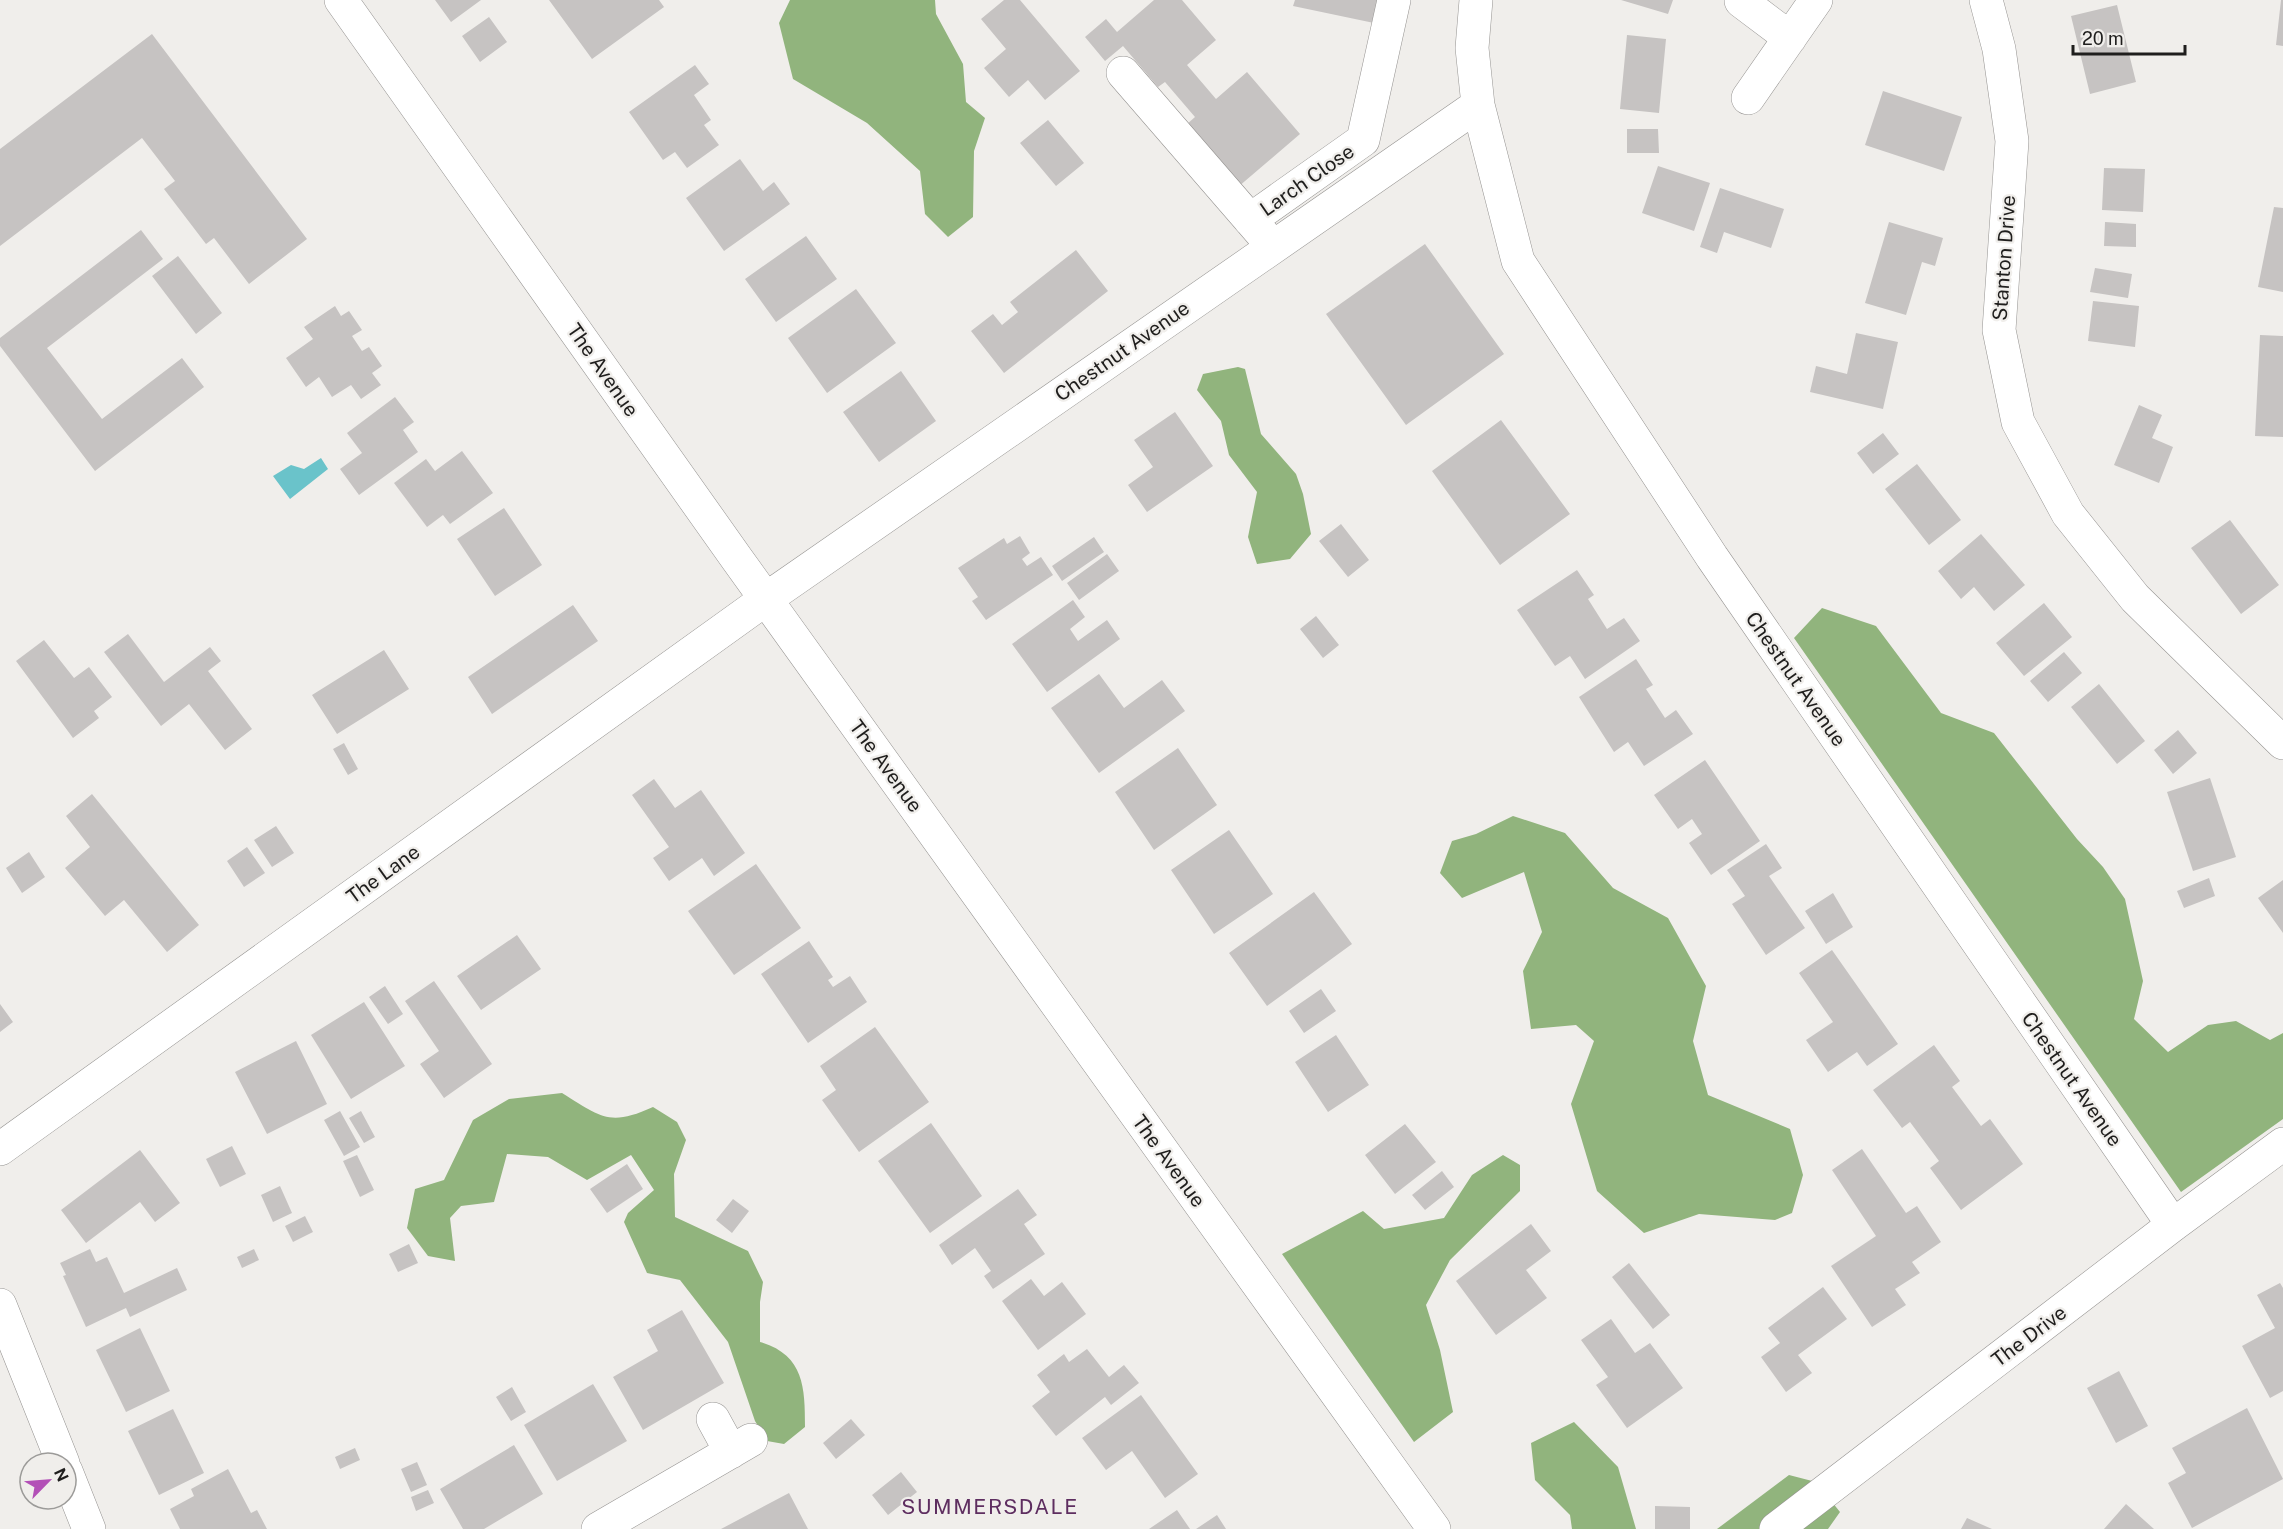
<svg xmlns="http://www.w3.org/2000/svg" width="2283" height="1529" viewBox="0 0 2283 1529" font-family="'Public Sans',sans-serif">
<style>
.forest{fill:#91b47d}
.water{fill:#6ac3ca}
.building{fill:#c6c3c2}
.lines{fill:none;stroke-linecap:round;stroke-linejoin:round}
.minor-casing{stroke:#969492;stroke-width:34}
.minor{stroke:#fff;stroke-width:33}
.labels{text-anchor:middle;stroke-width:4.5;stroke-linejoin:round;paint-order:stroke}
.street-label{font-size:20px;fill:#1f1e1d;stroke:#f0eeeb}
.neighbourhood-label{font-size:21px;letter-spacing:1.5px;fill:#5e2e60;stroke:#f0eeeb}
</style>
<rect width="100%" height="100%" fill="#f0eeeb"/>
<path class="forest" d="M790 0H935L936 14 963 64 966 102 985 118 974 151 973 217 948 237 925 214 920 171 867 123 793 79 779 23Z
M1238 367 1245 369 1261 434 1296 474 1303 494 1311 534 1290 559 1257 564 1248 537 1257 492 1229 455 1221 421 1197 390 1203 374Z
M1822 608 1876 626 1941 713 1994 733 2077 839 2103 867 2125 899 2143 981 2134 1019 2168 1052 2208 1025 2236 1021 2270 1040 2283 1033V1119L2181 1192 1794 638Z
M1513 816 1565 833 1613 888 1668 918 1706 986 1693 1041 1708 1095 1790 1129 1803 1175 1792 1213 1775 1220 1699 1214 1644 1233 1597 1191 1571 1104 1594 1041 1576 1025 1531 1029 1523 971 1542 932 1524 872 1462 898 1440 873 1452 841 1476 834Z
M562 1093C601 1117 609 1127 653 1107L677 1122 686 1140 674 1174 675 1217 748 1251 763 1282 760 1302V1342C804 1355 805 1387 805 1427L784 1444 767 1441 755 1421 728 1342 680 1280 647 1273 624 1222 628 1213 654 1190 631 1155 587 1180 548 1157 507 1154 494 1202 461 1206 450 1218 455 1261 428 1256 407 1228 415 1189 444 1180 473 1120 509 1099Z
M1503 1155 1520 1165V1191L1450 1260 1426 1305 1440 1350 1453 1412 1414 1442 1282 1254 1363 1211 1384 1229 1444 1218 1472 1175Z
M1574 1422 1618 1467 1636 1529H1572L1570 1515 1535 1480 1531 1443Z
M1789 1475 1816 1482 1840 1512 1828 1529H1717Z"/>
<path class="water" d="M321 458 328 469 290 499 273 476 291 465 304 469Z"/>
<path class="building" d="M435 0H481L451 22Z
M549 0H659L664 7 592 59Z
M1004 0H1020L1080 71 1045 100 1028 80 1009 97 984 68 1006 49 981 19Z
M1154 0H1182L1216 40 1187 65 1216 99 1247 72 1300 134 1238 187 1186 125 1195 117 1165 82 1158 87 1123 46 1105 61 1085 37 1106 19 1117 32Z
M1295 0H1379L1374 23 1293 6Z
M1621 0H1673L1668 14Z
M2281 0H2283V46L2276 45Z
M2117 5 2136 82 2090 94 2071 16Z
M489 17 507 42 480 62 462 36Z
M152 34 307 239 249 284 214 238 206 244 164 189 175 181 142 138 0 246V149Z
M1627 35 1666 39 1659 113 1620 109Z
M695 65 709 84 694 95 711 120 704 125 719 145 687 168 675 152 663 160 629 112Z
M1883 91 1962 117 1944 171 1865 145Z
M1048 120 1084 163 1056 186 1020 143Z
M1627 129H1658L1659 153H1627Z
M740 159 763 191 774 182 790 204 724 251 686 198Z
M1658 166 1710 183 1694 231 1642 213Z
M2104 168 2145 169 2143 212 2102 210Z
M1720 188 1784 209 1771 248 1724 232 1717 253 1700 247Z
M2274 207 2283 208V292L2258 287Z
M1889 222 1943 238 1935 266 1922 262 1906 315 1865 303Z
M2105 222 2136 224V247L2104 246Z
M141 230 163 259 47 348 102 419 182 358 204 387 95 471 0 346V338Z
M806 236 837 279 776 322 745 279Z
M1425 244 1504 354 1406 425 1326 314Z
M1076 250 1108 291 1004 373 971 331 993 314 1002 325 1018 312 1010 302Z
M178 256 222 313 196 334 152 276Z
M2095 268 2132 274 2128 298 2090 292Z
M856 289 896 343 827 393 788 338Z
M2093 301 2139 306 2135 347 2088 341Z
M335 306 341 316 349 311 362 330 352 336 362 351 369 347 382 366 372 373 381 385 361 399 351 385 332 397 319 377 306 387 286 358 313 339 304 327Z
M1856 333 1898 342 1883 409 1810 392 1816 366 1847 374Z
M2260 335 2283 336V437L2255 436Z
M901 371 936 421 879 462 843 412Z
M395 397 414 422 403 430 418 452 359 495 340 469 362 453 347 433Z
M2139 405 2162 415 2152 438 2173 447 2159 483 2114 465Z
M1175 412 1213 466 1147 512 1128 485 1153 467 1134 440Z
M1501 420 1570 514 1500 565 1432 471Z
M1883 433 1899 454 1873 474 1857 453Z
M462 451 493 493 450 524 443 515 427 527 394 483 426 459 435 471Z
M1917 464 1961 520 1929 545 1885 489Z
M504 508 542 565 495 596 457 539Z
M2230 520 2279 585 2241 614 2191 548Z
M1341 524 1369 560 1348 577 1319 541Z
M1981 534 2025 585 1994 611 1974 587 1961 599 1938 571Z
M1020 536 1030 553 1022 559 1027 566 1041 557 1053 575 986 620 972 601 978 597 958 568 1004 538 1007 544Z
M1094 537 1104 552 1062 581 1052 566Z
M1107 554 1119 571 1079 600 1067 583Z
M1577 570 1594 595 1588 599 1607 629 1624 618 1640 641 1585 679 1570 656 1555 666 1517 610Z
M1073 600 1085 617 1070 629 1078 641 1107 620 1120 639 1047 692 1012 644Z
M2044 603 2072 637 2024 676 1996 643Z
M573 605 598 641 492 714 468 677Z
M1316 616 1339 645 1323 658 1300 629Z
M128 634 164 682 210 647 221 661 208 671 252 729 225 750 189 704 161 726 104 652Z
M44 640 74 678 89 667 112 697 94 711 99 718 73 738 16 661Z
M384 650 409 689 337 734 312 695Z
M2064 652 2082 673 2048 702 2030 681Z
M1636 659 1653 685 1646 689 1665 718 1676 710 1693 734 1644 766 1628 742 1614 752 1579 697Z
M1099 674 1124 708 1162 680 1185 711 1099 773 1051 708Z
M2099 684 2145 741 2117 764 2071 707Z
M2178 730 2197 753 2173 774 2154 750Z
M344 743 358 769 348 775 333 749Z
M1178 748 1217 805 1154 850 1115 792Z
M1705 760 1760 841 1711 875 1689 843 1702 834 1692 819 1678 829 1654 795Z
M2210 778 2236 857 2193 871 2167 792Z
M654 779 675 808 701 790 745 853 714 876 702 858 669 881 653 858 669 847 632 795Z
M92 794 199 925 167 952 124 900 105 916 65 868 90 847 66 816Z
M276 826 294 853 272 867 254 840Z
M1229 830 1273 894 1214 934 1171 870Z
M1766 844 1782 868 1769 876 1805 928 1766 955 1732 904 1745 896 1727 870Z
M247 847 265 873 244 887 227 861Z
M29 852 45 877 22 893 6 868Z
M756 864 801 928 734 975 688 911Z
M2209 878 2215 896 2184 908 2177 891Z
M2283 880V933L2258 898Z
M1314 892 1352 944 1267 1006 1229 953Z
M1833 893 1853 927 1826 944 1805 911Z
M517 935 541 969 481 1010 457 976Z
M809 941 833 977 828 980 833 987 850 976 867 1002 808 1043 761 974Z
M1832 950 1898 1044 1867 1066 1857 1052 1828 1072 1806 1040 1833 1022 1799 973Z
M434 981 492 1064 444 1098 420 1064 439 1051 405 1001Z
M385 986 403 1014 388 1024 369 997Z
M1321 989 1336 1011 1304 1033 1289 1011Z
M364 1002 405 1066 351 1099 311 1035Z
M0 1004 13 1022 0 1032Z
M875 1027 929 1102 859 1152 822 1100 836 1090 820 1066Z
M1336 1035 1369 1085 1328 1112 1295 1062Z
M296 1041 327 1104 267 1134 235 1072Z
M1934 1045 1960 1081 1952 1087 1981 1126 1990 1119 2023 1164 1961 1210 1930 1168 1939 1161 1910 1122 1902 1128 1873 1090Z
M340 1111 360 1147 344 1156 324 1120Z
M361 1111 375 1137 364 1143 349 1118Z
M931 1123 982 1196 930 1233 878 1161Z
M1405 1124 1436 1162 1395 1194 1365 1155Z
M232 1146 246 1174 220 1187 206 1159Z
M1862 1149 1906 1213 1917 1206 1941 1242 1912 1262 1920 1273 1895 1289 1906 1305 1872 1327 1831 1266 1876 1236 1832 1170Z
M140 1150 180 1203 155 1222 140 1202 86 1243 61 1210Z
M357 1155 374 1190 360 1197 343 1161Z
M627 1164 643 1189 607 1213 590 1189Z
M1442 1171 1454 1187 1425 1210 1412 1195Z
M280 1186 292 1213 273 1222 261 1195Z
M1018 1189 1037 1215 1024 1224 1045 1254 993 1289 984 1276 991 1271 975 1248 952 1265 939 1245Z
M733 1199 749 1211 732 1233 716 1220Z
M305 1216 313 1232 293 1242 285 1226Z
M1531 1224 1551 1251 1526 1270 1547 1298 1496 1335 1456 1281Z
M409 1244 418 1263 398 1272 389 1254Z
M90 1249 96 1262 107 1257 124 1293 177 1268 187 1290 130 1317 126 1308 86 1327 63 1276 66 1275 60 1263Z
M254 1249 259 1260 242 1268 237 1257Z
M1629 1263 1670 1315 1653 1329 1612 1277Z
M1031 1279 1044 1296 1062 1282 1086 1314 1038 1350 1002 1301Z
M2280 1283 2283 1288V1391L2270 1398 2242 1346 2275 1328 2257 1295Z
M1823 1287 1847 1319 1798 1355 1812 1373 1786 1392 1761 1357 1780 1343 1768 1328Z
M682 1310 724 1383 643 1430 613 1377 658 1351 647 1330Z
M1611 1319 1635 1353 1650 1343 1683 1388 1627 1428 1596 1385 1608 1377 1581 1340Z
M140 1328 170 1391 126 1412 96 1350Z
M1087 1349 1109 1377 1124 1365 1139 1383 1111 1405 1105 1397 1056 1436 1032 1406 1050 1392 1037 1375 1064 1354 1069 1362Z
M2119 1371 2148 1426 2116 1443 2087 1388Z
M593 1384 627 1441 557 1481 524 1425Z
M512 1387 526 1412 511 1421 496 1397Z
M1141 1395 1198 1474 1165 1498 1132 1451 1106 1470 1082 1438Z
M2247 1408 2283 1479 2192 1528 2168 1483 2186 1473 2172 1448Z
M173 1409 204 1473 159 1495 128 1431Z
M851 1419 865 1435 836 1459 823 1443Z
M514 1445 543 1494 484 1529H463L440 1489Z
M355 1448 360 1460 340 1469 335 1457Z
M417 1462 427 1485 411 1492 401 1469Z
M228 1469 251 1513 257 1510 267 1529H180L170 1509 194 1496 191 1489Z
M901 1472 917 1492 888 1515 872 1495Z
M428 1490 434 1503 416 1511 411 1497Z
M789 1493 808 1529H721Z
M2126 1504 2154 1529H2104Z
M1655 1506 1690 1507V1529H1655Z
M1177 1510 1190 1529H1149Z
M1217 1515 1226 1529H1196Z
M1967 1518 1992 1529H1961Z"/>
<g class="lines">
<g class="minor-casing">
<path id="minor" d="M341 0 737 559 1434 1529
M1476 0 1472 48 1478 105 1518 261 1712 557 2173 1225
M1986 0 1999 49 2012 141 1999 330 2018 422 2068 514 2135 598 2283 743
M1741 1 1790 38
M1123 73 1265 237
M1748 98 1816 0
M1250 220 1363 140 1394 0
M0 1149 766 599 1478 105
M0 1305 63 1463
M713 1419 731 1452
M66 1471 89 1529
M598 1529 751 1440
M1776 1529 2173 1225 2283 1144"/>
</g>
<use href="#minor" class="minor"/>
</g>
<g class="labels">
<g class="street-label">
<text transform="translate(1307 180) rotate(-35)" y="7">Larch Close</text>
<text transform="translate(2004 258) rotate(-86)" y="7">Stanton Drive</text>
<text transform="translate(1122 351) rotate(-35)" y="7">Chestnut Avenue</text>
<text transform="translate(603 370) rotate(55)" y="7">The Avenue</text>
<text transform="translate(1796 679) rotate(55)" y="7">Chestnut Avenue</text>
<text transform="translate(886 766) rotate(54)" y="7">The Avenue</text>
<text transform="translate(383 874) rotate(-36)" y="7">The Lane</text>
<text transform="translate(2072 1079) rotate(55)" y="7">Chestnut Avenue</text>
<text transform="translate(1169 1161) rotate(54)" y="7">The Avenue</text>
<text transform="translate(2029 1336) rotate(-37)" y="7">The Drive</text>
</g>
<g class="neighbourhood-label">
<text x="990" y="1514">SUMMERSDALE</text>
</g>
</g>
<g transform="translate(48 1481) rotate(65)"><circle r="28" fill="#f0eeeb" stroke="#9c9b99" stroke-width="1.5"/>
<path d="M0-4.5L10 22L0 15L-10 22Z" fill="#b350b7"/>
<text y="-9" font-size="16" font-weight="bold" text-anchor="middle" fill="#1f1e1d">N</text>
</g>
<path d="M2073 45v9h112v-9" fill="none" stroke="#1f1e1d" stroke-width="3"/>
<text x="2082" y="45" font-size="18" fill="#1f1e1d" stroke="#f0eeeb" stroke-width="4.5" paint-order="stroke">20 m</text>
</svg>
